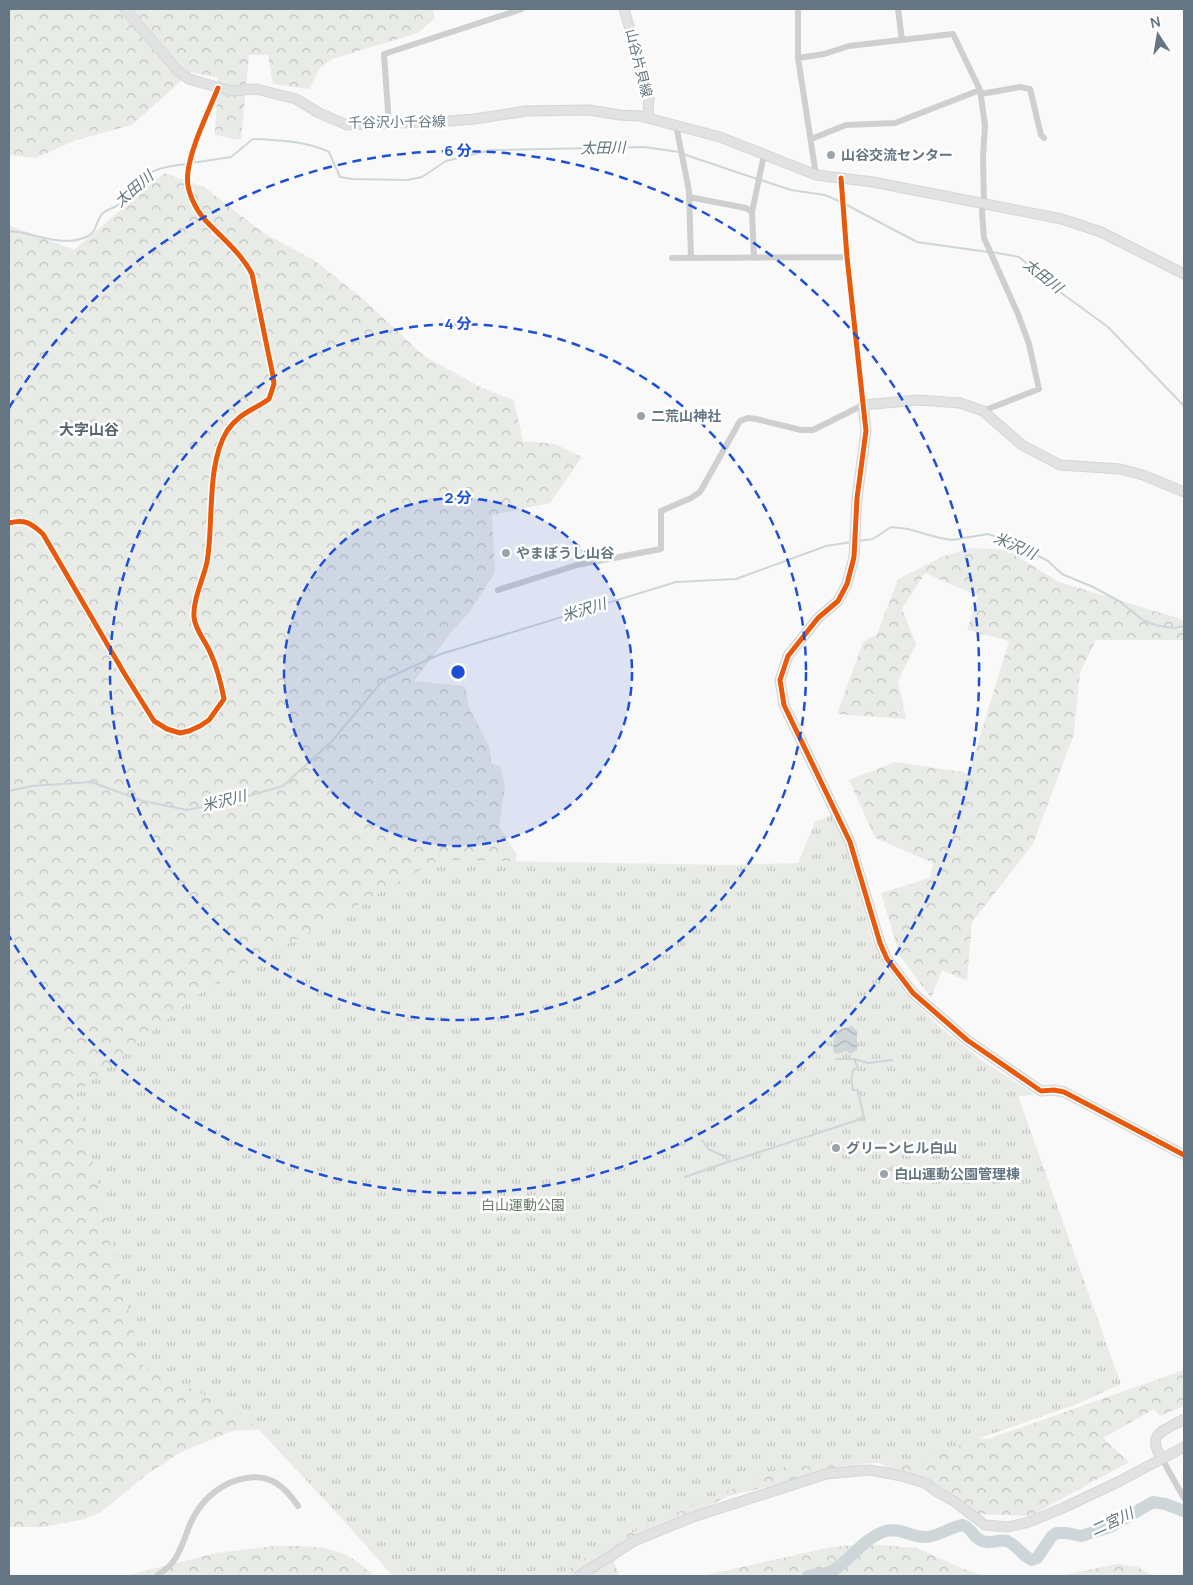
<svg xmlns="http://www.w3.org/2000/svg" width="1193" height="1585" viewBox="0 0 1193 1585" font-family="Manrope,'Noto Sans JP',sans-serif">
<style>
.forest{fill:url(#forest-crowns)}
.park{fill:url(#park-tufts)}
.water{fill:url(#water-waves)}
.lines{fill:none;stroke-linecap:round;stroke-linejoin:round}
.stream{stroke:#ced6d9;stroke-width:2}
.river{stroke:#ced6d9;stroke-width:12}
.secondary-casing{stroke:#d5d6d7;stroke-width:11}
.street{stroke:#cecfd0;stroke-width:6}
.secondary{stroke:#e1e2e2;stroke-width:9}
.cycleway-casing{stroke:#fff;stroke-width:8}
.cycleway{stroke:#e8590c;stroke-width:5}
.ring{fill:none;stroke:#1d4ed8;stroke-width:2.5;stroke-dasharray:9 6}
.poi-dot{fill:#99a4ac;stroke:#fff;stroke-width:2}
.labels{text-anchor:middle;stroke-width:5;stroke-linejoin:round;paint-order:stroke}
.street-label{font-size:14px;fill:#657683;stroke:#fff}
.poi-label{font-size:14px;font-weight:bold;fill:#657683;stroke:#fff;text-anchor:start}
.park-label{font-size:14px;fill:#687a64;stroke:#fff}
.water-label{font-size:15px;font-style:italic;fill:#60757c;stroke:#fff}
.neighbourhood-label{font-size:15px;font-weight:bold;fill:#57646e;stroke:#fff}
.centre{fill:#1d4ed8;stroke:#fff;stroke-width:2.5}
.ring-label{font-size:15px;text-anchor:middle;font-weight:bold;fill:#1d4ed8;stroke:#fff;stroke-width:5;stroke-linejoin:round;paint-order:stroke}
</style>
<defs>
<pattern id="forest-crowns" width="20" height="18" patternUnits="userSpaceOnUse" patternTransform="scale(1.25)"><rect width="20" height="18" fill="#e8ebe6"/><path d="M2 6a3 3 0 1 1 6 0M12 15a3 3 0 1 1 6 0" fill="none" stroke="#c0c3c0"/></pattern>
<pattern id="park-tufts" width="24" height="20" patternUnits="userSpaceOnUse" patternTransform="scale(1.25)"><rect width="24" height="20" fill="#e8ebe6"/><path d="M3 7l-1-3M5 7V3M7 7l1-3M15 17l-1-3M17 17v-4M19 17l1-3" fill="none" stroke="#c0c3c0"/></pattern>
<pattern id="water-waves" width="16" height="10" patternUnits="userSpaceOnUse" patternTransform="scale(1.25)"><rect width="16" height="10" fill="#ced6d9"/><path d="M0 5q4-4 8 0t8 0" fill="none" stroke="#abb2b5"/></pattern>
</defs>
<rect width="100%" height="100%" fill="#f9f9f9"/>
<path class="forest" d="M9 9H433L435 18 418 33 332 59 320 68 309 89 273 84 268 55H249L241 140 215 135 218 78 191 72 132 125 76 140 36 158 9 155Z
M164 173 204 187 265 234 314 260 363 299 424 356 484 389 514 400 523 441 555 444 582 457 550 503 492 515 495 572 469 613 453 630 414 681 465 686 469 708 490 748 491 763 500 766 505 786 499 826 517 855 502 907 925 1433 988 1439 1184 1370V1406L1160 1416 1154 1409 1103 1438 1129 1462 1030 1516 972 1514 876 1461 728 1496 623 1553 614 1562 619 1575 621 1576H489L265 1429 232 1431 181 1452 146 1475 101 1512 85 1519 42 1527H9V225L74 250Z
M971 548 1007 550 1059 582 1184 620V640H1096L1080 672 1074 734 1033 844 972 922 967 981 942 970 931 998 900 956 881 893 930 878 933 863 875 838 849 780 895 762 969 773 1009 641 967 630 978 596 925 573 902 609 916 644 898 681 906 719 837 714 863 642 877 634 898 579 944 556Z
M867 1544 917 1548 961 1568 985 1576H702L831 1547Z
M274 1546C315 1546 344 1544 373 1576H125L216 1553Z
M1117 1564 1138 1567 1154 1576H1060Z"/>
<path class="park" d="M833 814 845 843 872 939 885 968 913 1001 940 1027 980 1059 1036 1095 1018 1096 1121 1384 1077 1404 915 1461 784 1467 607 1543 558 1576H393L335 1511 245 1415 142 1365 76 1093 200 993 438 860 731 865 798 863 815 822Z"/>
<path class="water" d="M852 1026 857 1031V1050L851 1054 846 1051 838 1054 834 1053C832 1048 833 1045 834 1040 835 1029 842 1029 852 1026Z"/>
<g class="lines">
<path class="stream" d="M683 154 757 179
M191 163 231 157 253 139C277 140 306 141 329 152L340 177 352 179 407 180 422 177 446 161 491 150 644 147 679 152
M761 180 791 190 825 195 841 202
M845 204 917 242 988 252
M9 231C33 232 64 249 88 236 97 232 96 221 102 214 106 209 113 209 118 205 126 201 130 191 135 185 148 169 167 166 187 164
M992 252 1019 257 1060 292 1108 327 1184 406
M857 541 873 539 891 527 908 529 940 538 952 540 988 534 997 537 1027 550 1048 561 1062 574 1093 587 1119 601 1143 620 1155 625 1174 628 1184 626
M9 791 32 786 91 782 143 801 187 810 234 800 283 786 333 740 383 680 441 654 676 582 736 579 826 546 852 542
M836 1059H854L868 1063 892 1060
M702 1140 708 1149 726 1157 729 1162 864 1118 858 1090H853C852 1083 850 1076 854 1069L858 1068 854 1059
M685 1177 728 1162"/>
<path class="river" d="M808 1576C817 1575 826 1574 834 1570 851 1559 865 1537 886 1531 900 1527 912 1538 927 1537 939 1536 950 1527 963 1525 971 1528 973 1536 980 1540 989 1546 998 1538 1007 1541 1017 1545 1022 1556 1032 1560L1037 1558 1052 1536 1057 1533H1067L1081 1536 1110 1527 1153 1502 1165 1504 1184 1511"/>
<g class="secondary-casing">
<path id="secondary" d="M125 9 178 71 189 79 231 91 256 89 296 99 319 113 347 125 449 121 475 119 526 111 589 110 620 115 640 116 720 137 816 175 873 182 1062 219 1101 232 1184 274
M624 9 649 95 648 118
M1184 492 1143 475 1120 469 1060 465 1022 445 983 411 960 403 918 400 863 405 866 431 857 498 854 557 847 584 838 601 818 618 788 656 780 680 784 705 850 842 880 943 887 959 913 993 967 1040 1041 1091 1054 1090 1064 1092 1184 1155
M1162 1459C1145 1433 1164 1431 1184 1419
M579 1576 634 1541 693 1517 826 1474 870 1470 902 1476 925 1483 939 1493 955 1502 985 1525 1008 1527 1029 1522 1063 1508 1118 1482 1184 1447"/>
</g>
<path class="street" d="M798 9V58L816 175
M898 9 902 40
M798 58 824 54 849 46 953 34 980 90 985 125 983 157 984 203 982 212 984 238 1018 314 1029 344 1039 389 983 411
M981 94 1020 87 1030 89 1041 135 1044 138
M389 125 384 54 522 9
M676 125 689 191 691 258
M811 139 846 125 895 123 980 90
M689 197 746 208 752 212 754 258
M752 212 764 155
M672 258 847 257
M9 523C25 519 31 523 43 534L124 673 154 721 167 729 180 733 189 731 200 726 209 720 224 699C221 683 217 667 210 652 205 640 195 630 194 617 193 599 203 580 207 562 214 523 206 465 227 431 239 413 252 411 269 399L274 384 273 376 252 274C241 253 222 238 206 221 195 209 185 189 188 172 191 146 208 113 218 88
M498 590 577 565 661 549V511L691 498 700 492 740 421 748 418 756 419 801 430H813L863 405 847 257 841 178
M1162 1459 1184 1498
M157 1576C162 1572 168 1568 172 1563 183 1550 185 1533 193 1518 204 1497 224 1481 247 1478 271 1474 285 1487 298 1506"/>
<use href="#secondary" class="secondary"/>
<g class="cycleway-casing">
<path id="cycleway" d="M841 178 847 257 866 431 857 498 854 557 847 584 838 601 818 618 788 656 780 680 784 705 850 842 880 943 887 959 913 993 967 1040 1041 1091 1054 1090 1064 1092 1184 1155
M9 523C25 519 31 523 43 534L124 673 154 721 167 729 180 733 189 731 200 726 209 720 224 699C221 683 217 667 210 652 205 640 195 630 194 617 193 599 203 580 207 562 214 523 206 465 227 431 239 413 252 411 269 399L274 384 273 376 252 274C241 253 222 238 206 221 195 209 185 189 188 172 191 146 208 113 218 88"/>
</g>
<use href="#cycleway" class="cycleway"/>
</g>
<circle cx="458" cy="672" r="174" fill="#1d4ed8" fill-opacity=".12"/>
<g class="ring">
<circle cx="458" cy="672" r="174"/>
<circle cx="458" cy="672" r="348"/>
<path d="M9 408A521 521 0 1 1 9 936"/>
</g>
<g class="poi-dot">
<circle cx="831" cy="155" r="5"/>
<circle cx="641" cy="416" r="5"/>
<circle cx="506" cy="553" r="5"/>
<circle cx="836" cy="1148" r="5"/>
<circle cx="884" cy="1174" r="5"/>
</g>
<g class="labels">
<g class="street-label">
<text transform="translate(639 63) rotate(76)" y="5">山谷片貝線</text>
<text transform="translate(397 122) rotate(-1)" y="5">千谷沢小千谷線</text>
</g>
<g class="poi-label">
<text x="841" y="160">山谷交流センター</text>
<text x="651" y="421">二荒山神社</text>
<text x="516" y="558">やまぼうし山谷</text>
<text x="846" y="1153">グリーンヒル白山</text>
<text x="894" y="1179">白山運動公園管理棟</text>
</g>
<g class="park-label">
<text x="523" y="1210">白山運動公園</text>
</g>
<g class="water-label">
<text transform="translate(603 148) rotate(-1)" y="5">太田川</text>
<text transform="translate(134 189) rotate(-41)" y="5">太田川</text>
<text transform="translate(1043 276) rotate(38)" y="5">太田川</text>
<text transform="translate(1015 546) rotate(24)" y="5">米沢川</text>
<text transform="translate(584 610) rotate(-17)" y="5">米沢川</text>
<text transform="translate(224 801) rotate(-14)" y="5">米沢川</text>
<text transform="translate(1112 1522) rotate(-25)" y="5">二宮川</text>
</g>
<g class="neighbourhood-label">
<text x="89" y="435">大字山谷</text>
</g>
</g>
<circle cx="458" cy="672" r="8" class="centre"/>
<g class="ring-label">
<text x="458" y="156">6 分</text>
<text x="458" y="329">4 分</text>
<text x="458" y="503">2 分</text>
</g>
<rect width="1193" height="1585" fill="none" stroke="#657683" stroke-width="20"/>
<g transform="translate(1158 35) rotate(348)" stroke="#ffffff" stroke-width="4" paint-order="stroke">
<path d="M0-4L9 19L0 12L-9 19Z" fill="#657683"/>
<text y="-8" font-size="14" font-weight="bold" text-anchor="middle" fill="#657683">N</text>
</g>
</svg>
